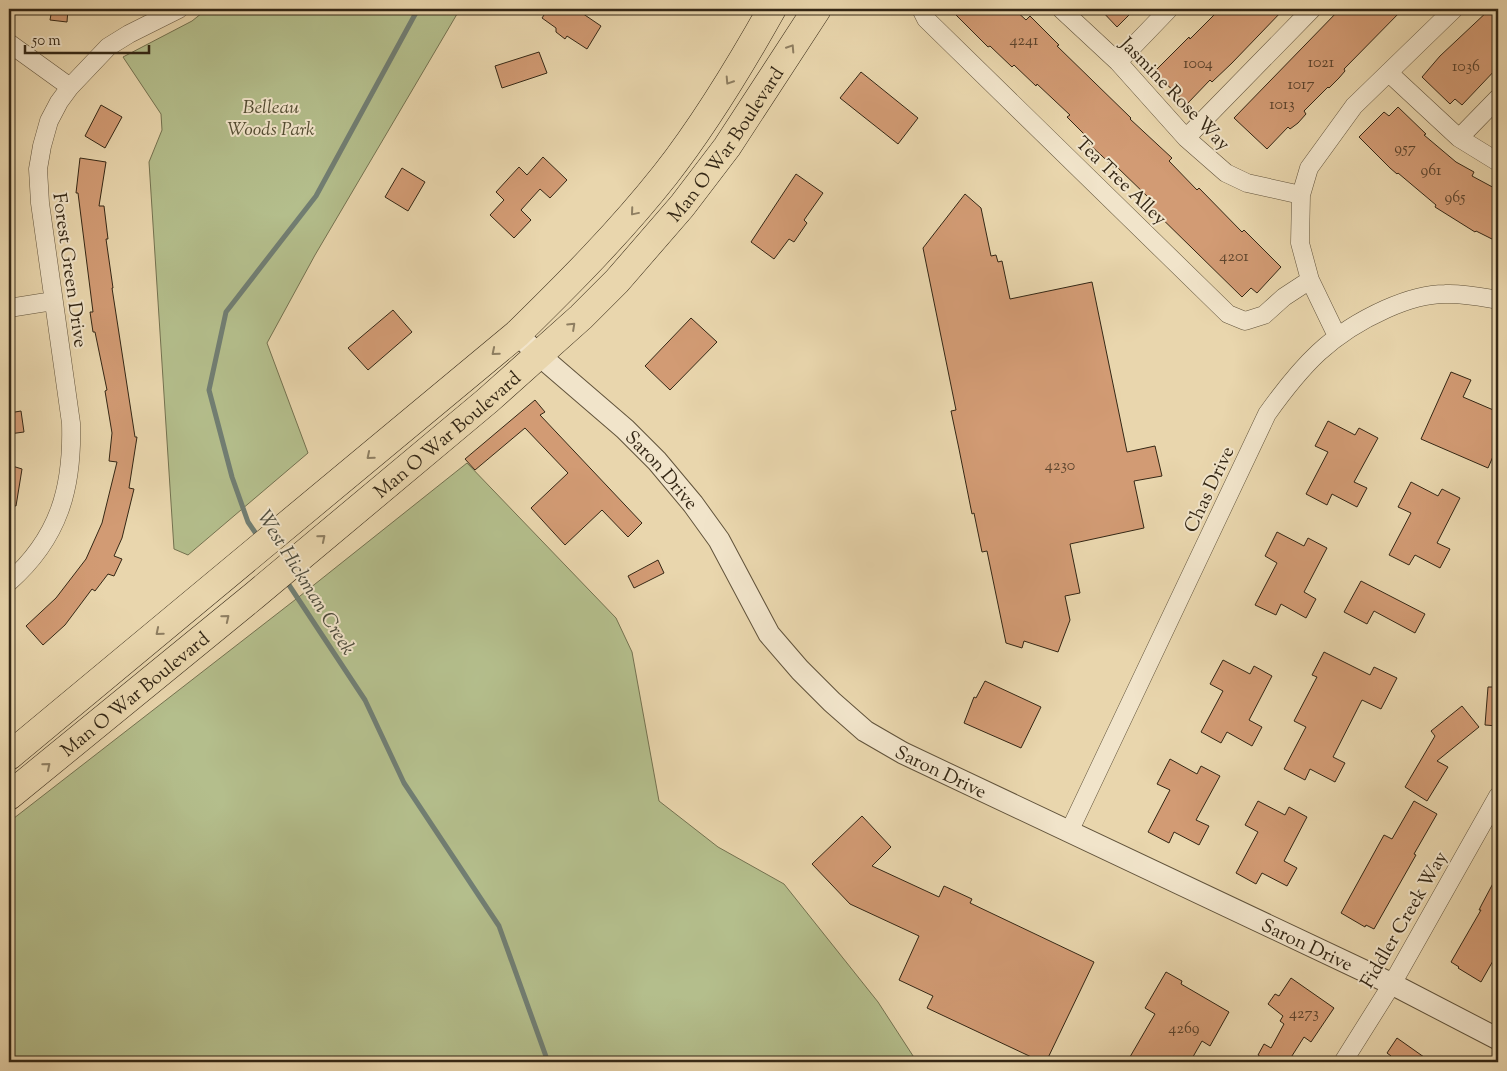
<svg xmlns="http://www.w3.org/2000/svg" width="1507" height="1071" viewBox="0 0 1507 1071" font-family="'Sorts Mill Goudy',serif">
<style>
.green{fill:#b4be8c;stroke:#747250}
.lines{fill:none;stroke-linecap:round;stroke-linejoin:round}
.stream{stroke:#717e73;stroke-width:5}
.building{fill:#d29b74;stroke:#342715}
.minor-casing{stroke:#61533b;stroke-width:19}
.tertiary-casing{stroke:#61533b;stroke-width:23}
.primary-casing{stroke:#342715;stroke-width:29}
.minor{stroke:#f1e4ca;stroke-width:18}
.tertiary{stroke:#f1e4ca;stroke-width:21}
.primary{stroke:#e9d6ad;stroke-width:28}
.oneway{stroke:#8e7e61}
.labels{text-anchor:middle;stroke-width:4;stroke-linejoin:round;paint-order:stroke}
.number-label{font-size:16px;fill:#5c442d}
.street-label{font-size:19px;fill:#342715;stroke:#f1e4ca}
.park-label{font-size:19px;font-style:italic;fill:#544d33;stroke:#f1e4ca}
.water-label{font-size:20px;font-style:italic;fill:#4d4b3c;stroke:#f1e4ca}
</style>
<rect width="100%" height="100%" fill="#e9d6ad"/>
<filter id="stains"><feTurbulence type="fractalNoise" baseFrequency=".004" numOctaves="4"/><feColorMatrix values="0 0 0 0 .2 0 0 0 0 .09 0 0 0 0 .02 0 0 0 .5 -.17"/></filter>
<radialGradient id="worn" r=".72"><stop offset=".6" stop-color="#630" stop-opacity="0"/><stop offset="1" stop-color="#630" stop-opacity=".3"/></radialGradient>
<path class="green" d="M207 9H460L315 255 267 343 308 453 188 555 174 549 149 162 162 130 161 114 123 57 192 21Z
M467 463 616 618 632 652 659 801 718 847 784 884 878 1002 917 1062H9V822L300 596Z"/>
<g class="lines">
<path class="stream" d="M259 538 248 522 232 477 209 390 226 312 316 196 418 9
M285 579 365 700 404 783 499 926 548 1062"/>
</g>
<path class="building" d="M52 9H68L67 22 50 20Z
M548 9H576L601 26 587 49 567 36 565 39 556 32V28L542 18Z
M950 9H1014L1026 20 1030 16 1059 45 1057 46 1131 118 1130 119 1172 158 1169 161 1197 190 1199 188 1242 232 1244 230 1281 267 1257 293 1251 288 1242 297 1145 202 1149 198 1117 167 1116 169 1087 142 1090 140 1067 117 1070 115 1037 84 1036 86 1014 65 1012 67 990 46 988 47Z
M1100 9H1135L1117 27Z
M1220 9H1284L1232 63 1212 82 1210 80 1187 104 1154 72 1189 37 1190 39Z
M1340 9H1403L1344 69 1345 71 1339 78 1329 88 1328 87 1304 111 1306 114 1298 123 1290 129 1288 127 1267 149 1234 118Z
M1490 9H1498V67L1462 105 1455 99 1450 104 1422 77 1440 56Z
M539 52 547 73 502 88 495 66Z
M861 72 918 118 898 144 840 98Z
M101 105 122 117 105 148 85 136Z
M1398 107 1426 134 1424 135 1456 162 1474 172 1472 176 1498 190V242L1476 231 1475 232 1435 207 1436 205 1398 173 1397 174 1390 168 1359 137 1384 112 1389 116Z
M543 157 567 180 550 198 540 189 521 210 531 220 514 238 490 215 504 200 496 192 519 167 527 175Z
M80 158 106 162 99 206H104L108 239H106L113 288H112L135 437H137L129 488 134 489 122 538 114 556 122 559 114 576 108 574 95 591 92 589 65 625 43 645 26 626 56 598 86 559 102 523 117 462 109 461 112 433 105 391 107 390 95 332H93L90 312H93L78 193H76Z
M402 168 425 182 408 211 385 197Z
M796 174 823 193 804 220 807 223 794 242 789 239 774 259 751 242Z
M965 194 981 208 991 256 996 255 998 262 1002 261 1010 299 1092 282 1127 452 1155 446 1162 476 1134 481 1144 528 1070 544 1080 593 1065 596 1070 620 1058 652 1024 641 1022 648 1006 643 987 551 982 552 974 513 972 514 959 449 951 411 956 410 923 248Z
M393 310 412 332 368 370 348 348Z
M691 318 717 342 670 390 645 366Z
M1451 372 1471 380 1463 397 1498 412V445L1488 468 1421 439Z
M535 400 545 412 540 415 642 523 628 537 602 510 565 545 531 508 568 473 525 428 475 470 465 459Z
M21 411 24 432 9 434V413Z
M1328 421 1355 435 1359 428 1378 438 1354 482 1367 488 1357 507 1332 494 1327 505 1306 494 1328 452 1315 446Z
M9 465 22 469 16 506 9 505Z
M1411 482 1438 496 1442 489 1460 498 1437 543 1450 549 1440 568 1415 555 1409 565 1389 555 1411 513 1398 507Z
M1277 532 1304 546 1308 538 1327 548 1304 592 1316 599 1306 618 1281 604 1276 615 1255 605 1277 563 1265 556Z
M658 560 664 573 634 588 628 576Z
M1361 581 1425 614 1415 633 1374 611 1367 624 1344 612Z
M1324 652 1370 675 1374 667 1397 678 1381 709 1362 700 1333 757 1345 763 1335 782 1310 769 1305 780 1284 769 1306 727 1294 721 1317 677 1312 675Z
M1223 660 1250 674 1254 666 1272 676 1249 720 1262 727 1252 746 1227 732 1221 743 1201 732 1223 691 1210 684Z
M985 681 1041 707 1021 748 964 723 974 697 976 698Z
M1488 687H1498V726L1485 725Z
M1462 706 1479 727 1437 761 1448 767 1427 801 1405 787 1435 736 1431 731Z
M1170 759 1197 774 1201 766 1220 776 1196 820 1209 826 1199 845 1174 832 1169 843 1148 832 1170 790 1157 784Z
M1258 801 1285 815 1289 807 1307 817 1284 861 1297 868 1287 886 1262 873 1256 884 1236 873 1258 832 1245 825Z
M1414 801 1437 814 1414 854 1416 855 1374 929 1366 925 1365 927 1341 913 1384 835 1392 839Z
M862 816 891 847 872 866 939 897 944 886 972 899 970 903 1094 962 1046 1062H1042L927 1008 933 996 899 980 919 936 850 904 812 864Z
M1498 874V952L1481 982 1458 968 1459 967 1451 962 1481 910H1479L1482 904Z
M1166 972 1182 981 1181 984 1229 1012 1210 1046 1202 1041 1190 1062H1127L1155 1014 1145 1008Z
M1291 978 1334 1008 1311 1042 1304 1037 1290 1059 1295 1062H1262L1264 1059 1258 1055 1264 1044 1271 1048 1284 1024 1280 1021 1283 1016 1268 1004 1275 994 1279 996Z
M1397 1038 1431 1062H1387L1391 1056 1387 1053Z"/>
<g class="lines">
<g class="minor-casing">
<path id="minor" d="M921 9 926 19 1228 314 1245 321 1264 315 1284 297 1310 280
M1061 9 1118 62 1186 138 1226 173 1247 183 1301 195
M9 43 70 87
M1118 62 1169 9
M1389 73 1459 138 1498 162
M1186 138 1312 9
M1459 138 1498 98
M9 308 53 301
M1337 336 1310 280 1300 243 1301 195 1309 168 1354 106 1454 9
M9 582C59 538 73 488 71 423L40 203 38 169 42 146 49 121 59 102 70 87 108 47 129 34 179 9
M1069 832 1267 414C1302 365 1330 334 1386 309 1404 301 1425 294 1445 294 1463 293 1481 297 1498 300
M1343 1062 1392 984 1498 796"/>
</g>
<g class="tertiary-casing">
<g id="tertiary">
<path id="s1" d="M517 334 539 355 625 429 657 461 693 504 719 540 769 634 800 670 832 702 865 731 903 753 1392 984 1498 1039"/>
</g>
</g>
<g class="primary-casing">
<g id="primary">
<path d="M9 756 517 334C569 283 620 232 665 175 705 124 740 66 772 9"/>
<path id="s2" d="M9 796 255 595 487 401 581 317 617 281 682 206 727 147 817 9"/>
</g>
</g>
<use href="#minor" class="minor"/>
<use href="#tertiary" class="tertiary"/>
<use href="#primary" class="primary"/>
</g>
<defs><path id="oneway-chevron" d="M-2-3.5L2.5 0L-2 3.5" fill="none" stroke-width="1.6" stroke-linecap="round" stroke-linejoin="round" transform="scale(1.25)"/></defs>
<g class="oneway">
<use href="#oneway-chevron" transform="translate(791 48) rotate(-57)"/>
<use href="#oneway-chevron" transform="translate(729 81) rotate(123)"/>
<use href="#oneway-chevron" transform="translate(634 212) rotate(130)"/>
<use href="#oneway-chevron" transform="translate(572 326) rotate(-43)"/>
<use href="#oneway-chevron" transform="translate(495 352) rotate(140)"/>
<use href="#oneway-chevron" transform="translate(370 456) rotate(140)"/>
<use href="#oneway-chevron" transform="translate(322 538) rotate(-40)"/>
<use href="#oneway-chevron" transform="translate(226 618) rotate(-39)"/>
<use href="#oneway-chevron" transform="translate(159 632) rotate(140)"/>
<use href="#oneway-chevron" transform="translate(47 766) rotate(-40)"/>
</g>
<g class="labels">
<g class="number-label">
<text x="1024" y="45">4241</text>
<text x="1321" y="67">1021</text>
<text x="1198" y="68">1004</text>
<text x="1466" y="71">1036</text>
<text x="1301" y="89">1017</text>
<text x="1282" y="109">1013</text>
<text x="1405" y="153">957</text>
<text x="1431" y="175">961</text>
<text x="1455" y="202">965</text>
<text x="1234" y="261">4201</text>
<text x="1060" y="470">4230</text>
<text x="1304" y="1018">4273</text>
<text x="1184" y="1033">4269</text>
</g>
<g class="street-label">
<text transform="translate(1176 93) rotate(46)" y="7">Jasmine Rose Way</text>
<text dy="7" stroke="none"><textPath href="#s2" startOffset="972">Man O War Boulevard</textPath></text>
<text transform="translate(1122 180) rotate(44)" y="7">Tea Tree Alley</text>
<text transform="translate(71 270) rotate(82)" y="7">Forest Green Drive</text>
<text dy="7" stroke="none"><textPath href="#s2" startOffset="568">Man O War Boulevard</textPath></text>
<text dy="7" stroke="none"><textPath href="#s1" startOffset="199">Saron Drive</textPath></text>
<text transform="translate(1208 489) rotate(-65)" y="7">Chas Drive</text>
<text dy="7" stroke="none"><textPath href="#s2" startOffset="162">Man O War Boulevard</textPath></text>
<text dy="7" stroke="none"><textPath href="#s1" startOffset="619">Saron Drive</textPath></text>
<text transform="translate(1403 919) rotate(-60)" y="7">Fiddler Creek Way</text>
<text dy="7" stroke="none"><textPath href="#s1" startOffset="1024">Saron Drive</textPath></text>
</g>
<g class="park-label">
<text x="271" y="113">Belleau<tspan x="271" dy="22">Woods Park</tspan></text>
</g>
<g class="water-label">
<text transform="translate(307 582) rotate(58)" y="7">West Hickman Creek</text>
</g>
</g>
<rect width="1507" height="1071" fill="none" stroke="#e9d6ad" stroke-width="30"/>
<rect x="10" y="10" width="1487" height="1051" fill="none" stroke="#342715" stroke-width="2.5"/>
<rect x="15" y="15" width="1477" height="1041" fill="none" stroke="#342715"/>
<path d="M25 45v8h124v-8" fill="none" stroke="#342715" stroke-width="2.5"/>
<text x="32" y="45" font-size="15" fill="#342715" stroke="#f1e4ca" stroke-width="4" paint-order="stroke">50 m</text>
<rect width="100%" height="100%" filter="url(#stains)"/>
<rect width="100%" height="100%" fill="url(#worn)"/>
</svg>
